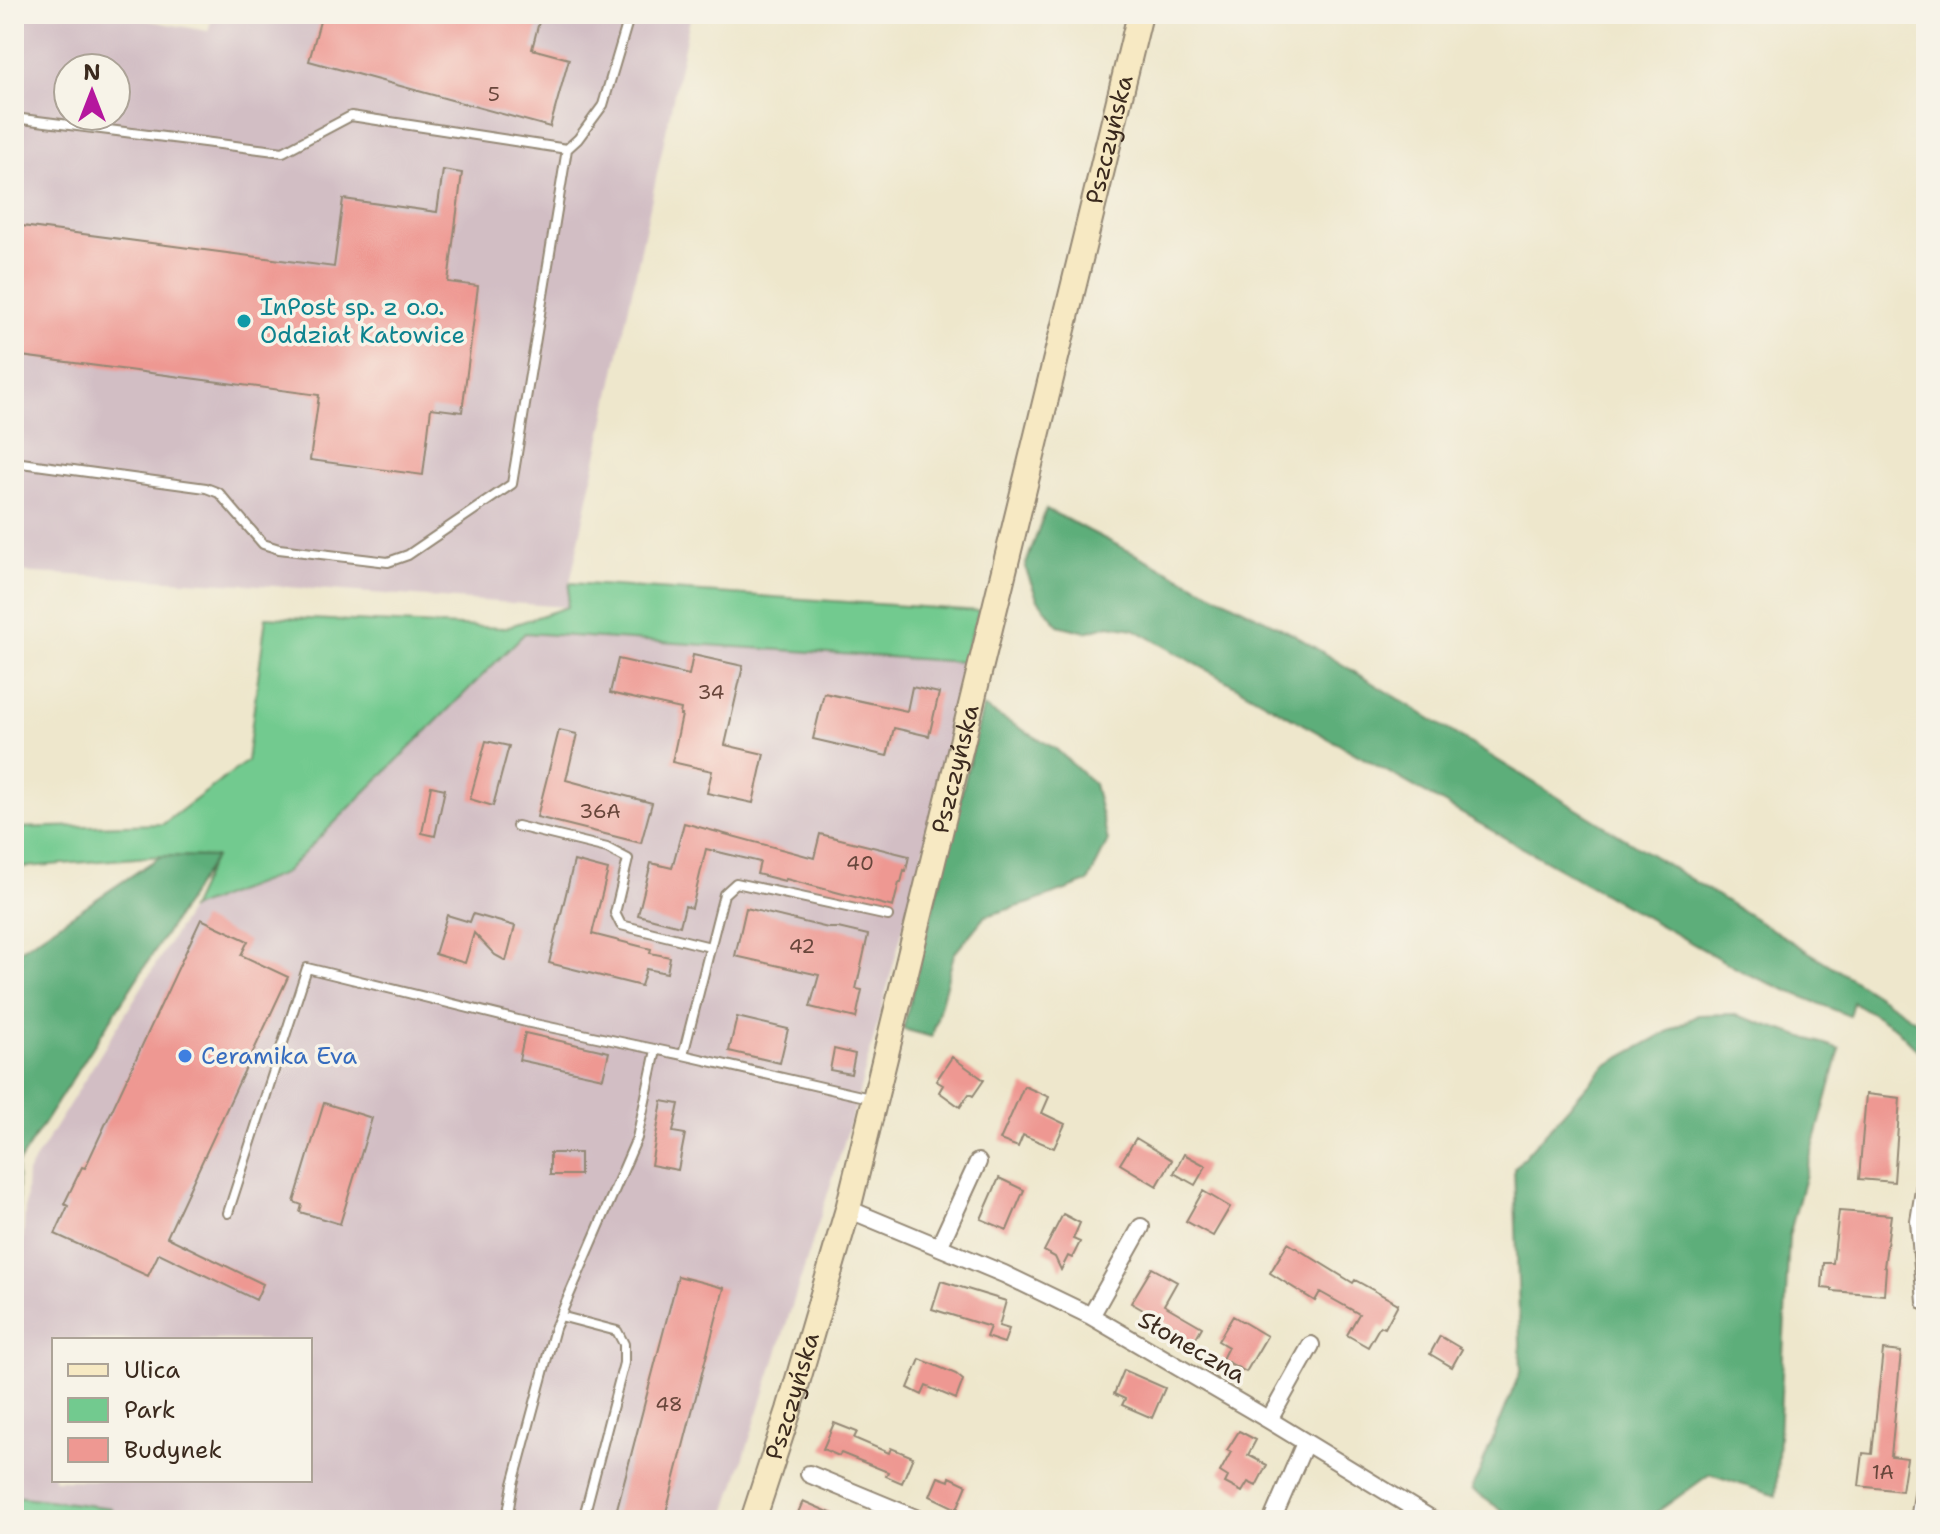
<svg xmlns="http://www.w3.org/2000/svg" width="1940" height="1534" viewBox="0 0 1940 1534" font-family="'Shantell Sans',sans-serif">
<style>
.industrial{fill:#d2bec4;fill-rule:evenodd}
.green{fill:#72ca8f;stroke:#567a56;stroke-width:2}
.forest{fill:#5dae7a;stroke:#4c6c4c;stroke-width:2}
.building{fill:#ee9892}
.lines{fill:none;stroke-linecap:round;stroke-linejoin:round}
.lane-casing{stroke:#948875;stroke-width:12}
.street-casing{stroke:#948875;stroke-width:20}
.secondary-casing{stroke:#948875;stroke-width:28}
.lane{stroke:#fff;stroke-width:8}
.street{stroke:#fff;stroke-width:16}
.secondary{stroke:#f7e9c3;stroke-width:24}
.culture-dot{fill:#0f9aa8;stroke:#f7f3e8;stroke-width:3}
.shop-dot{fill:#3f7fe0;stroke:#f7f3e8;stroke-width:3}
.labels{text-anchor:middle;stroke-width:7;stroke-linejoin:round;paint-order:stroke}
.number-label{font-size:20px;fill:#68463b}
.street-label{font-size:24px;fill:#3b2a1e;stroke:#f7f3e8}
.culture-label{font-size:24px;fill:#0d838f;stroke:#f7f3e8;text-anchor:start}
.shop-label{font-size:24px;fill:#366cbe;stroke:#f7f3e8;text-anchor:start}
</style>
<rect width="100%" height="100%" fill="#f7f3e8"/>
<filter id="ink" filterUnits="userSpaceOnUse"><feTurbulence type="fractalNoise" baseFrequency=".0125" numOctaves="2"/><feDisplacementMap in="SourceGraphic" scale="16" xChannelSelector="R" yChannelSelector="G"/><feConvolveMatrix kernelMatrix="1 2 1 2 8 2 1 2 1" color-interpolation-filters="sRGB"/></filter>
<filter id="wash" filterUnits="userSpaceOnUse"><feTurbulence type="fractalNoise" baseFrequency=".006" numOctaves="4" result="noise"/><feDisplacementMap in="SourceGraphic" scale="32" xChannelSelector="R" yChannelSelector="G"/><feGaussianBlur stdDeviation="1.8" result="paint"/><feColorMatrix in="noise" values="0 0 0 0 0 0 0 0 0 0 0 0 0 0 0 0 0 1.4 0 .05"/><feComposite in="paint" operator="in"/></filter>
<g filter="url(#wash)">
<rect width="100%" height="100%" fill="#eee7cc"/>
<path class="industrial" d="M14 14H110L208 31 213 14H691L570 583 567 607 245 584 14 572ZM68 68H116V116H68Z
M525 633 962 662 939 794 855 1108 724 1520H113L110 1508 14 1496V1279L21 1277 27 1173 190 909 283 874ZM54 1340H310V1480H54Z"/>
<path class="green" d="M570 583 979 611 962 662 525 633 283 874 190 909 214 857 161 856 14 868V828L163 824 247 761 266 617 504 628 567 607Z
M14 1496 111 1508 113 1520H14Z"/>
<path class="forest" d="M1046 509 1293 634 1846 975 1926 1027V1058L1896 1028 1853 1002 1849 1016 1745 973 1134 629 1109 625 1086 632 1058 625 1037 598 1025 567Z
M983 707 1056 749 1094 784 1108 841 1088 882 1030 903 985 916 954 954 932 1037 903 1029Z
M161 856 215 857 17 1165 21 1277 14 1279V954Z
M1733 1014 1840 1049 1789 1236 1776 1496 1710 1474 1646 1520H1516L1472 1490 1521 1370 1514 1168 1605 1066 1698 1015Z"/>
<g id="blocks">
<path class="building" d="M322 14H541L532 49 569 59 550 127 309 61Z
M443 170 462 173 448 282 478 286 462 412 431 408 423 475 310 460 319 395 14 355V225L334 267 343 199 437 212Z
M693 655 743 666 725 745 764 754 753 803 707 793 712 771 672 762 682 715H680L681 709 610 693 618 659 689 675Z
M912 687 939 693 929 736 894 728 887 756 813 739 824 693 907 711Z
M559 730 577 734 566 780 652 803 641 843 537 817Z
M486 741 509 746 493 806 470 799Z
M431 786 445 789 435 836 422 833Z
M684 823 814 858 820 834 909 856 906 871 904 870 901 883H899L893 907 786 879 785 881 757 874 760 862 706 849 692 908 685 906 680 926 638 915 651 863 672 868Z
M574 861 608 870 592 934 651 949 650 953 670 957 667 973 646 969 641 986 549 963Z
M746 908 828 928H838L868 935 856 989 862 990 856 1018 810 1007 819 975 735 956Z
M473 914 515 926 506 961 495 955 474 933 465 963 435 954 447 915 470 922Z
M201 919 248 941 241 955 288 977 167 1237 263 1284 256 1300 159 1253 148 1276 55 1234 68 1206 64 1204 82 1167 85 1168Z
M737 1017 788 1029 780 1063 729 1051Z
M525 1033 609 1052 603 1078 519 1060Z
M834 1049 855 1054 851 1074 830 1070Z
M952 1057 984 1080 973 1096 969 1094 960 1107 939 1092 943 1085 936 1081Z
M1024 1086 1049 1097 1042 1113 1065 1124 1054 1148 1023 1135 1018 1147 1000 1140Z
M1866 1094 1900 1098 1894 1182 1859 1179Z
M662 1101 679 1104 673 1132 685 1134 678 1170 651 1165Z
M324 1103 372 1118 340 1224 300 1212 302 1205 294 1202Z
M1136 1138 1172 1160 1157 1186 1120 1164Z
M550 1153H580V1175H550Z
M1184 1154 1206 1166 1195 1185 1174 1173Z
M999 1178 1024 1190 1007 1230 981 1219Z
M1203 1191 1230 1207 1213 1236 1186 1221Z
M1839 1211 1891 1215 1884 1267 1886 1268 1884 1295 1832 1291V1289L1822 1288 1824 1263H1833Z
M1063 1214 1080 1223 1073 1239 1080 1242 1072 1258 1068 1256 1061 1270 1055 1257 1044 1251Z
M1288 1243 1353 1283 1355 1280 1398 1304 1385 1328 1380 1326 1368 1347 1347 1335 1359 1314 1320 1292 1315 1301 1270 1273Z
M1152 1268 1177 1282 1164 1305 1202 1327 1192 1345 1171 1333 1174 1328 1131 1303Z
M678 1276 724 1288 664 1520H614Z
M941 1281 1006 1301 999 1326 1009 1329 1004 1343 986 1337 990 1327 932 1309Z
M1233 1316 1267 1336 1246 1372 1222 1359 1228 1347 1218 1341Z
M1440 1336 1462 1349 1452 1367 1430 1354Z
M1883 1350 1901 1352 1891 1456 1907 1458 1902 1491 1859 1486 1863 1453 1872 1454Z
M920 1359 956 1374 963 1380 956 1399 926 1386 922 1395 908 1388Z
M1124 1370 1165 1388 1152 1418 1122 1405 1125 1399 1114 1394Z
M834 1423 857 1432 854 1438 889 1453 891 1448 913 1457 902 1483 886 1476 888 1472 841 1453 839 1456 823 1449Z
M1239 1431 1256 1440 1248 1455 1267 1465 1256 1486 1248 1482 1242 1492 1225 1483 1228 1477 1220 1472 1231 1452 1227 1450Z
M938 1477 949 1481 950 1477 967 1485 957 1509 930 1496Z
M803 1501 847 1520H795Z"/>
</g>
</g>
<g filter="url(#ink)">
<use href="#blocks" fill-opacity="0" stroke="#948875" stroke-width="2"/>
<g class="lines">
<g class="lane-casing">
<path id="lane" d="M14 118 283 152 351 116 567 149
M14 462 206 488 219 493 263 544 279 549 388 562 408 555 512 484 567 149 578 139 603 105 630 14
M517 826 607 848 628 859 615 913 621 925 710 947
M683 1055 724 894 736 883 888 916
M228 1213 307 968 530 1023 683 1055 874 1099
M560 1316 617 1331 624 1344V1363L583 1520
M509 1520 508 1513 513 1484 555 1328 637 1138 656 1050"/>
</g>
<g class="street-casing">
<path id="street" d="M1926 1178 1919 1221 1926 1302
M848 1209 1004 1274 1091 1316 1269 1420 1433 1520
M939 1247 978 1162
M1091 1316 1141 1227
M1269 1420 1311 1345
M809 1474 920 1520
M1272 1520 1305 1443
M1919 1520 1926 1476"/>
</g>
<g class="secondary-casing">
<g id="secondary">
<path id="s1" d="M753 1520 789 1410 848 1209 1140 14"/>
</g>
</g>
<use href="#lane" class="lane"/>
<use href="#street" class="street"/>
<use href="#secondary" class="secondary"/>
</g>
</g>
<circle class="culture-dot" cx="244" cy="321" r="8"/>
<circle class="shop-dot" cx="185" cy="1056" r="8"/>
<g class="labels">
<g class="number-label">
<text x="494" y="101">5</text>
<text x="711" y="699">34</text>
<text x="600" y="818">36A</text>
<text x="860" y="870">40</text>
<text x="802" y="953">42</text>
<text x="669" y="1411">48</text>
<text x="1883" y="1479">1A</text>
</g>
<g class="street-label">
<text dy="8" stroke="none"><textPath href="#s1" startOffset="1426">Pszczyńska</textPath></text>
<text dy="8" stroke="none"><textPath href="#s1" startOffset="778">Pszczyńska</textPath></text>
<text transform="translate(1192 1347) rotate(30)" y="8">Słoneczna</text>
<text dy="8" stroke="none"><textPath href="#s1" startOffset="130">Pszczyńska</textPath></text>
</g>
<g class="culture-label">
<text x="260" y="315">InPost sp. z o.o.<tspan x="260" dy="28">Oddział Katowice</tspan></text>
</g>
<g class="shop-label">
<text x="201" y="1064">Ceramika Eva</text>
</g>
</g>
<rect width="1940" height="1534" fill="none" stroke="#f7f3e8" stroke-width="48"/>
<rect x="52" y="1338" width="260" height="144" fill="#f7f3e8" stroke="#aca397" stroke-width="2"/>
<rect x="68" y="1364" width="40" height="12" fill="#f7e9c3" stroke="#aca397" stroke-width="2"/>
<text x="124" y="1378" font-size="24" fill="#3b2a1e">Ulica</text>
<rect x="68" y="1398" width="40" height="24" fill="#72ca8f" stroke="#aca397" stroke-width="2"/>
<text x="124" y="1418" font-size="24" fill="#3b2a1e">Park</text>
<rect x="68" y="1438" width="40" height="24" fill="#ee9892" stroke="#aca397" stroke-width="2"/>
<text x="124" y="1458" font-size="24" fill="#3b2a1e">Budynek</text>
<g transform="translate(92 92)"><circle r="38" fill="#f7f3e8" stroke="#aca397" stroke-width="2"/>
<path d="M0-6L14 30L0 20L-14 30Z" fill="#b5179e"/>
<text y="-12" font-size="22" font-weight="bold" text-anchor="middle" fill="#3b2a1e">N</text>
</g>
</svg>
